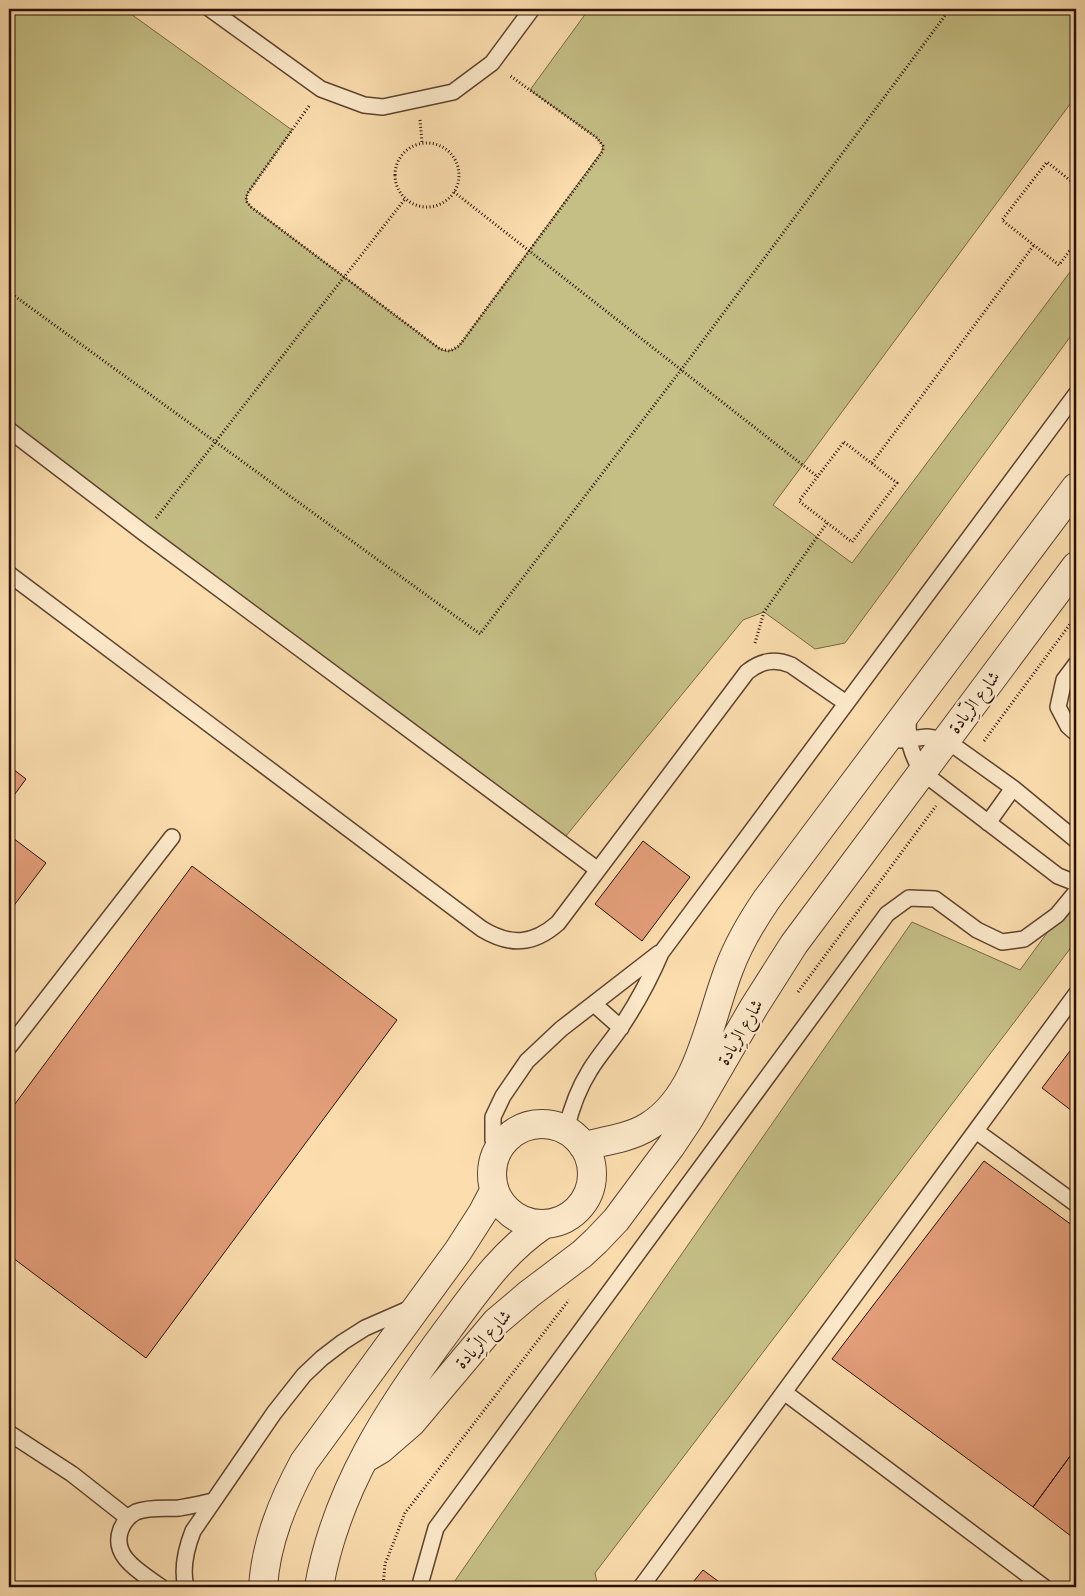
<svg xmlns="http://www.w3.org/2000/svg" width="1085" height="1596" viewBox="0 0 1085 1596" font-family="'IM FELL English',Amiri,serif">
<style>
.green{fill:#c5bf86;stroke:#786844}
.building{fill:#e39e7a;stroke:#2a1003}
.lines{fill:none;stroke-linecap:round;stroke-linejoin:round}
.lane-casing{stroke:#5e432e;stroke-width:18}
.street-casing{stroke:#5e432e;stroke-width:30}
.path{stroke:#2a1003;stroke-width:3;stroke-dasharray:1 2.5;stroke-linecap:butt}
.lane{stroke:#fce9ca;stroke-width:15}
.street{stroke:#fce9ca;stroke-width:28}
.labels{text-anchor:middle;stroke-width:4;stroke-linejoin:round;paint-order:stroke}
.street-label{font-size:18px;fill:#2a1003;stroke:#fce9ca}
</style>
<rect width="100%" height="100%" fill="#fbddae"/>
<filter id="stains"><feTurbulence type="fractalNoise" baseFrequency=".004" numOctaves="4"/><feColorMatrix values="0 0 0 0 .2 0 0 0 0 .09 0 0 0 0 .02 0 0 0 .5 -.17"/></filter>
<radialGradient id="worn" r=".72"><stop offset=".6" stop-color="#630" stop-opacity="0"/><stop offset="1" stop-color="#630" stop-opacity=".3"/></radialGradient>
<path class="green" d="M9 9H124L292 130 247 194 246 201 251 207 440 349C448 353 452 351 459 346L602 151 603 146 597 138 530 90 589 9H1076V96L773 505 852 563 1076 264V329L845 643 815 649 764 612 743 620 561 842 9 430Z
M1076 893V941L595 1573 598 1587H453L452 1585 912 922 1020 970Z"/>
<path class="building" d="M9 766 26 779 9 802Z
M9 835 46 863 9 912Z
M643 841 690 877 642 941 595 904Z
M192 866 397 1020 146 1358 9 1255V1112Z
M1076 1043V1114L1042 1088Z
M984 1161 1076 1228V1448L1033 1507 832 1359Z
M1076 1448V1540L1033 1507Z
M703 1570 726 1587H689Z"/>
<g class="lines">
<g class="lane-casing">
<path id="lane" d="M210 9 321 89 364 105 383 107 453 92 492 63 532 9
M9 430 144 533 598 870
M9 574 482 929C510 946 533 945 558 923L747 672C761 661 774 658 791 665L846 703
M1076 664 1064 680 1058 707 1068 726 1076 733
M909 715C906 737 911 754 922 772L1058 876 1076 883
M900 740 927 737 946 740 1013 788 1076 840
M988 823 1013 788
M594 1004 621 1028
M9 1047 172 837
M566 1130C571 1109 578 1089 590 1070 599 1055 611 1042 621 1027 637 1003 650 979 661 953L1076 394
M976 1131 1076 1204
M497 1150 493 1140V1117L503 1096 527 1061 561 1029 659 953
M784 1392 1044 1587
M9 1433 72 1474 128 1518
M161 1587C142 1573 110 1557 121 1529 124 1522 130 1515 136 1512 149 1507 165 1509 179 1508 190 1506 201 1504 213 1501
M186 1587C181 1568 186 1549 193 1531L274 1413 304 1375 322 1358 343 1342 365 1328 413 1307
M421 1587V1581L436 1528 887 914 909 898 935 899 977 930 1002 942 1024 939 1057 915 1076 892
M641 1587 1076 994"/>
</g>
<g class="street-casing">
<path id="street" d="M492 1174a50 50 0 1 1 100 0a50 50 0 1 1-100 0Z
M583 1146C605 1141 630 1138 649 1126 699 1095 709 1021 729 969 738 945 752 921 767 899L1076 487
M364 1459 381 1449 411 1423 496 1322 529 1294 582 1254 596 1241 616 1220 671 1146 689 1119 754 1007 794 944 1076 566
M263 1587C266 1542 283 1501 304 1462L458 1251 483 1212 494 1191
M319 1587C336 1489 390 1407 449 1328 477 1290 503 1252 543 1225"/>
</g>
<path class="path" d="M309 106 247 194 246 201 251 207 440 349 450 351 459 346 603 151V146L597 138 509 75
M420 120 422 142
M395 175a32 32 0 1 1 64 0a32 32 0 1 1-64 0Z
M1076 185 1047 162 1002 220 1059 265 1076 242
M454 192 818 477
M9 292 480 634 681 370 950 9
M844 442 897 483 852 542 799 501Z
M872 463 1034 245
M156 518 405 199
M755 643 764 612 827 523
M984 741 1076 616
M798 992 936 806
M383 1587 385 1564 405 1513 569 1300"/>
<use href="#lane" class="lane"/>
<use href="#street" class="street"/>
</g>
<g class="labels">
<g class="street-label">
<text transform="translate(974 702) rotate(-53)" y="6">شارع الرِّيادة</text>
<text transform="translate(740 1032) rotate(-60)" y="6">شارع الرِّيادة</text>
<text transform="translate(483 1339) rotate(-47)" y="6">شارع الرِّيادة</text>
</g>
</g>
<rect width="1085" height="1596" fill="none" stroke="#fbddae" stroke-width="30"/>
<rect x="10" y="10" width="1065" height="1576" fill="none" stroke="#2a1003" stroke-width="2.5"/>
<rect x="15" y="15" width="1055" height="1566" fill="none" stroke="#2a1003"/>
<rect width="100%" height="100%" filter="url(#stains)"/>
<rect width="100%" height="100%" fill="url(#worn)"/>
</svg>
